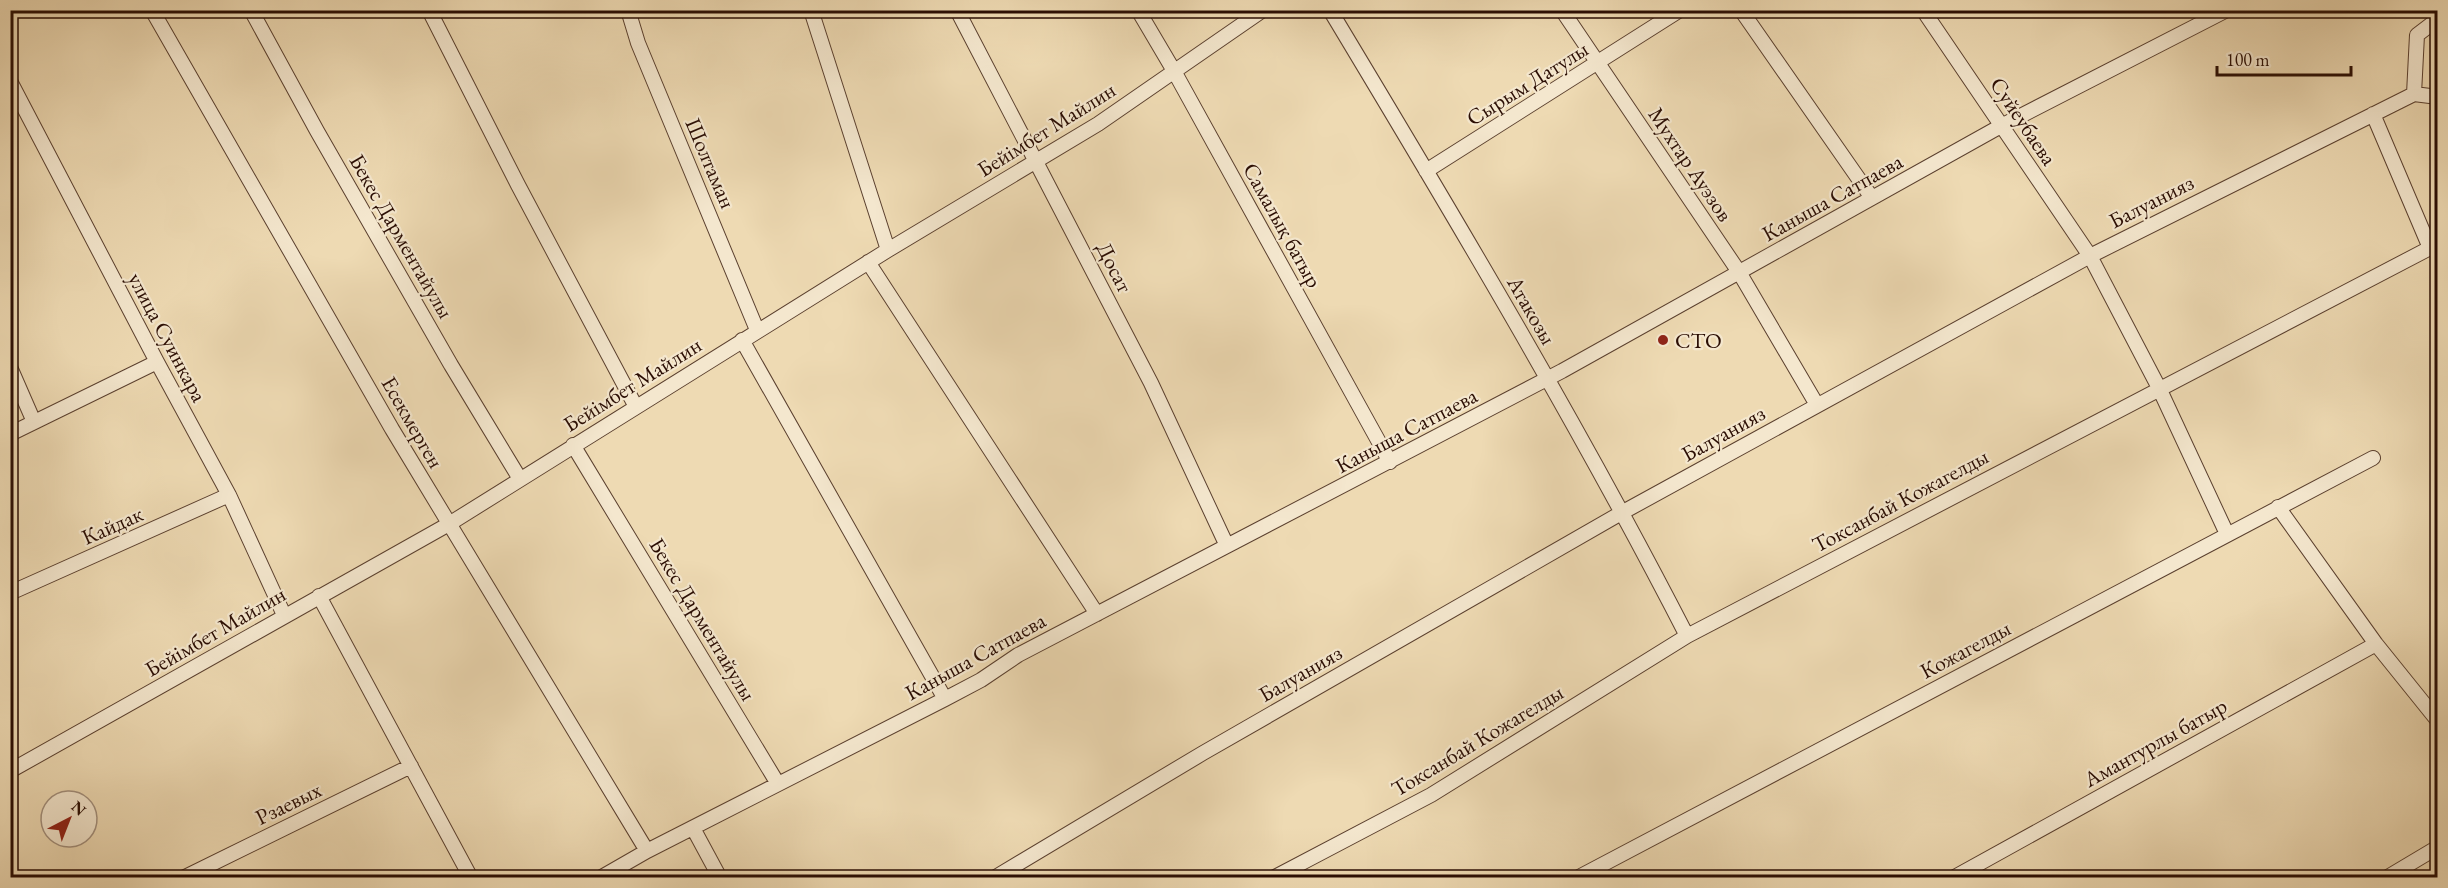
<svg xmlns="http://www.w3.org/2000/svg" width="2448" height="888" viewBox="0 0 2448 888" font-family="'EB Garamond',serif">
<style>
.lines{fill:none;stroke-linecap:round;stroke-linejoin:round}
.minor-casing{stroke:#5b402f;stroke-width:16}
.minor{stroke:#f4e7ce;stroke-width:14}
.poi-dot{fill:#8f2418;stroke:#f4e7ce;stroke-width:2}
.labels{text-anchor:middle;stroke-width:4.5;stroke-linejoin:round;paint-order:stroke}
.street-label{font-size:22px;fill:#2a0d03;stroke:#f4e7ce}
.poi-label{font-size:22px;fill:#2a0d03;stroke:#f4e7ce;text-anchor:start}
</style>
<rect width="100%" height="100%" fill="#eedab3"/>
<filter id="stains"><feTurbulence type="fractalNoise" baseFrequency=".00333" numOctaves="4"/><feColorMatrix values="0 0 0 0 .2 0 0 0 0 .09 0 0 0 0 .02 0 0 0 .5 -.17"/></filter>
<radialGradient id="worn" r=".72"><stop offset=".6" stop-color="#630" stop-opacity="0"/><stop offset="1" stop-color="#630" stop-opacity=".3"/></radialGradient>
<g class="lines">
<g class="minor-casing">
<path id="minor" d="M152 10 392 429 647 851
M251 10 317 131 451 365 520 479
M429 10 518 185 636 407
M628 10 638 43 757 330
M811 10 888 250
M957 10 1151 383 1227 546
M1138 10 1174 71 1390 462
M1330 10C1454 216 1577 422 1687 636
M1562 10 1739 272 1817 405
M1741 10 1872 198
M1923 10 2090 256 2159 388 2227 534
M10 81 157 362 229 495 284 615
M2414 94 2438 97
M1426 171 1680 10
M868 262 1097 614
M742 340 945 699
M10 367 34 422
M10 434 157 362
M573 445 778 784
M2278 507 2376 644 2438 721
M10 593 229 495
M319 596 471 878
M10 771 449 524 888 250 1098 124 1263 10
M693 828 720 878
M183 878 411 766
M600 878 647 851 945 699 981 680 1018 655 1562 371 2001 126 2227 10
M994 878 1203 753 1623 512 2090 256 2414 94 2417 35 2438 19
M1273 878 1431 795 1687 636 2430 248 2373 114
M1577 878 2373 458
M1953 878 2376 644
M2386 878 2438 847"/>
</g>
<use href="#minor" class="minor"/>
</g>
<circle class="poi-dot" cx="1663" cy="340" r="6"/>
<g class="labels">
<g class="street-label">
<text transform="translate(1527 83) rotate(-32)" y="8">Сырым Датулы</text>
<text transform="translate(2024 121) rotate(56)" y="8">Суйеубаева</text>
<text transform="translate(1046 129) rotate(-32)" y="8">Бейімбет Майлин</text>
<text transform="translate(711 163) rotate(67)" y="8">Шолтаман</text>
<text transform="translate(1691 164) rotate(56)" y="8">Мухтар Ауэзов</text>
<text transform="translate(1832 197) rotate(-29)" y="8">Каныша Сатпаева</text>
<text transform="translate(2151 201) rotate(-27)" y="8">Балуанияз</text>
<text transform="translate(1283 225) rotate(61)" y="8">Самалық батыр</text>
<text transform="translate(402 236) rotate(60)" y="8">Бекес Дарментайулы</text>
<text transform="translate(1115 267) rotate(63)" y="8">Досат</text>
<text transform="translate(1532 310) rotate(60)" y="8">Атакозы</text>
<text transform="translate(168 337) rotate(62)" y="8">улица Суинкара</text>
<text transform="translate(632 384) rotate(-32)" y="8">Бейімбет Майлин</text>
<text transform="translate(413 422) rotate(60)" y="8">Eсекмерген</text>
<text transform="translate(1406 430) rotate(-28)" y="8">Каныша Сатпаева</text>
<text transform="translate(1723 433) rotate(-29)" y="8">Балуанияз</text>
<text transform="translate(1900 500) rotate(-28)" y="8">Токсанбай Кожагелды</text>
<text transform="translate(112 525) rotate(-24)" y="8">Кайдак</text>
<text transform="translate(703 619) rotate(59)" y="8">Бекес Дарментайулы</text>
<text transform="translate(215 631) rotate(-30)" y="8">Бейімбет Майлин</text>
<text transform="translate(1965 649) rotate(-28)" y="8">Кожагелды</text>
<text transform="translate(975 656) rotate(-29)" y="8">Каныша Сатпаева</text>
<text transform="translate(1300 673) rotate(-30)" y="8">Балуанияз</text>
<text transform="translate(1477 740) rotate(-31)" y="8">Токсанбай Кожагелды</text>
<text transform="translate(2155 742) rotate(-29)" y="8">Амантурлы батыр</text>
<text transform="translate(288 803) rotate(-26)" y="8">Рзаевых</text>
</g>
<g class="poi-label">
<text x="1675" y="348">CTO</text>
</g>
</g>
<rect width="2448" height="888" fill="none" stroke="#eedab3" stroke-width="36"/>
<rect x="12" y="12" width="2424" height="864" fill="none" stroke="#2a0d03" stroke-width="3"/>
<rect x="18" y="18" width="2412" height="852" fill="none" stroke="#2a0d03" stroke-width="1.5"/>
<g transform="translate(69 819) rotate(42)"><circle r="28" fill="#f4e7ce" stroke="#a3907d" stroke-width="1.5"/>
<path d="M0-4.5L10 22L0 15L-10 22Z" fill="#8f2418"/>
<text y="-9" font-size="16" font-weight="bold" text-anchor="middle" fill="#2a0d03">N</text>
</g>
<path d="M2217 66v9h134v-9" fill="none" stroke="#2a0d03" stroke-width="3"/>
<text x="2226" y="66" font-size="18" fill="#2a0d03" stroke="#f4e7ce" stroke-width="4.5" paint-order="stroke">100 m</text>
<rect width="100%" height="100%" filter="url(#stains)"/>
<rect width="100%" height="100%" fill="url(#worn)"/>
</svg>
